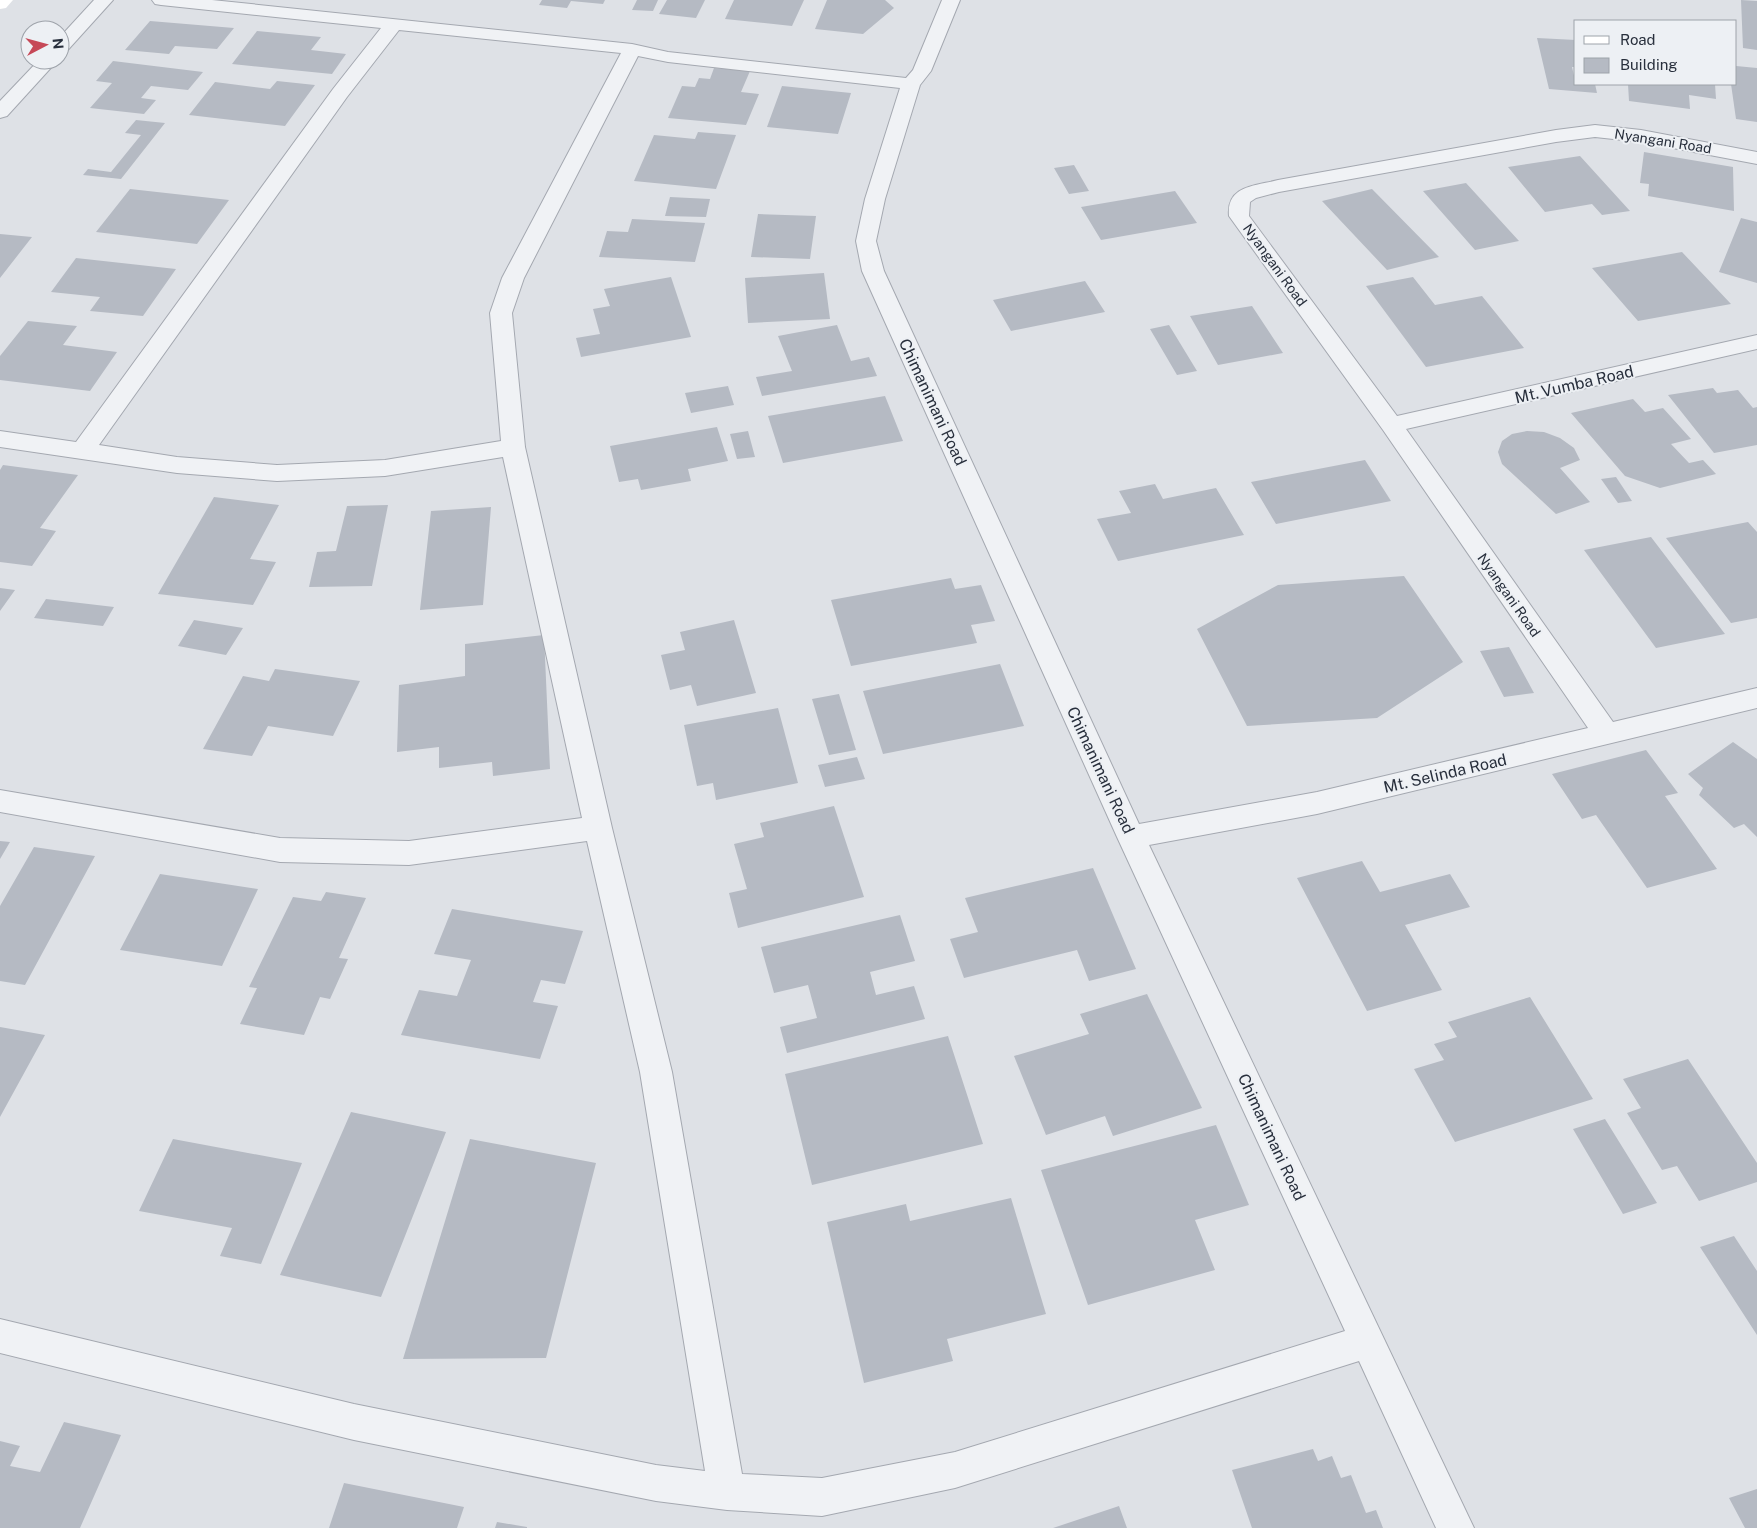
<svg xmlns="http://www.w3.org/2000/svg" width="1757" height="1528" viewBox="0 0 1757 1528" font-family="'Public Sans',sans-serif">
<style>
.building{fill:#b5bac3}
.lines{fill:none;stroke-linecap:round;stroke-linejoin:round}
.street-casing{stroke:#a4a8b0;stroke-width:2}
.street{fill:#f0f2f5;fill-rule:evenodd}
.secondary{fill:#fff;fill-rule:evenodd}
.labels{text-anchor:middle;stroke-width:4;stroke-linejoin:round;paint-order:stroke}
.far-street-label{font-size:14px;fill:#282f3c;stroke:#edf0f4}
.street-label{font-size:16px;fill:#282f3c;stroke:#edf0f4}
</style>
<rect width="100%" height="100%" fill="#dee1e6"/>
<path class="building" d="M542 0H605L603 4 571 1 567 8 539 5Z
M637 0H658L653 11 632 10Z
M667 0H705L696 18 659 14Z
M734 0H804L792 26 725 19Z
M827 0H885L894 8 863 34 815 29Z
M1741 0 1757 1V50L1743 48Z
M150 21 234 28 217 49 175 46 169 54 125 50Z
M257 31 321 37 311 50 346 54 332 74 232 64Z
M1537 38 1576 40V67H1572L1576 84H1595L1597 93 1549 89Z
M113 61 203 72 188 90 151 86 141 98 156 100 144 114 90 108 112 83 96 81Z
M1736 66 1757 68V122L1736 119 1731 84H1736Z
M714 68 750 71 741 92 759 94 746 125 668 118 682 86 695 87 699 78 710 79Z
M277 81 315 85 285 126 189 115 215 82 270 89Z
M1628 84H1715L1716 99 1689 95 1690 109 1629 101Z
M782 86 851 93 838 134 767 127Z
M136 120 165 123 121 179 83 175 88 169 111 172 141 135 125 133Z
M698 132 736 135 716 189 634 181 654 135 695 139Z
M1644 152 1733 167 1734 211 1648 196 1649 184 1640 183Z
M1580 156 1630 211 1602 215 1592 204 1545 212 1508 167Z
M1074 165 1089 191 1069 194 1054 168Z
M1466 183 1519 241 1475 250 1423 191Z
M130 189 229 200 197 244 96 232Z
M1372 189 1439 257 1387 270 1322 201Z
M1175 191 1197 223 1101 240 1081 207Z
M670 197 710 199 706 217 665 216Z
M758 214 816 216 810 259 751 257Z
M1741 218 1757 222V283L1719 272Z
M632 219 705 223 695 262 599 257 607 231 628 232Z
M0 234 32 237 0 278Z
M1682 252 1731 304 1638 321 1592 268Z
M76 258 176 269 143 316 90 311 100 297 51 292Z
M824 273 830 319 748 323 745 278Z
M671 277 691 337 581 357 576 338 600 334 593 309 610 306 604 289Z
M1413 277 1435 305 1482 296 1524 348 1426 367 1366 286Z
M1085 281 1105 312 1011 331 993 300Z
M1252 306 1283 353 1218 365 1190 316Z
M28 321 77 326 63 345 117 352 90 391 0 380V356Z
M837 325 851 361 869 357 877 376 762 396 756 377 792 371 778 336Z
M1169 325 1197 371 1177 375 1150 329Z
M728 386 734 405 691 413 685 393Z
M1713 388 1717 393 1738 390 1753 408 1757 407V445L1714 453 1668 395Z
M885 396 903 441 783 463 768 416Z
M1633 399 1645 412 1663 408 1691 439 1671 444 1689 463 1703 460 1716 474 1660 488 1625 476 1571 413Z
M717 427 728 461 688 469 691 481 641 490 638 479 619 482 610 446Z
M748 431 755 457 737 459 730 434Z
M1527 431 1544 432 1560 438 1574 448 1580 460 1560 468 1590 502 1556 514 1502 464 1498 452 1502 441 1512 434Z
M1365 460 1391 501 1276 524 1251 482Z
M3 465 78 475 40 528 56 531 32 566 0 562V470Z
M1616 477 1632 501 1618 503 1601 479Z
M1155 484 1163 499 1216 488 1244 535 1118 561 1097 519 1131 513 1119 491Z
M214 497 279 505 250 559 276 562 253 605 158 594Z
M388 505 372 586 309 587 317 552 336 551 347 506Z
M491 507 483 605 420 610 431 511Z
M1748 522 1757 532V618L1731 623 1666 538Z
M1651 537 1725 634 1656 648 1584 550Z
M1404 576 1463 662 1377 718 1247 726 1197 629 1278 585Z
M951 578 955 589 981 585 995 621 971 625 977 643 851 666 831 600Z
M0 588 15 590 0 611Z
M46 599 114 607 103 626 34 618Z
M194 620 243 628 226 655 178 646Z
M734 620 756 693 697 706 691 685 670 690 661 655 685 650 680 632Z
M544 635 550 769 493 776 492 762 439 768V747L397 752 399 685 465 676V644Z
M1509 647 1534 693 1504 697 1480 651Z
M1000 664 1024 726 883 754 863 691Z
M275 669 360 681 333 736 268 726 252 756 203 749 243 676 269 681Z
M839 694 856 750 829 755 812 699Z
M778 708 798 783 716 800 713 783 697 786 684 725Z
M1733 742 1757 759V837L1744 824 1734 828 1699 795 1703 788 1688 774Z
M1646 750 1678 793 1665 796 1717 869 1647 888 1596 815 1582 819 1552 774Z
M857 757 865 779 825 787 818 765Z
M834 806 864 897 738 928 729 893 747 889 734 844 764 837 760 823Z
M0 841 10 842 0 859Z
M34 847 95 856 25 985 0 981V906Z
M1362 861 1380 892 1450 874 1470 907 1405 925 1442 990 1367 1011 1297 878Z
M1093 868 1136 969 1089 981 1077 950 964 978 950 939 978 932 965 898Z
M160 874 258 889 222 966 120 950Z
M326 892 366 898 339 958 348 959 330 999 320 997 304 1035 240 1024 257 988 249 987 293 897 321 901Z
M452 909 583 931 565 984 541 980 533 1002 558 1006 540 1059 401 1035 419 990 457 996 471 960 434 954Z
M900 915 915 961 870 972 876 995 914 986 925 1019 787 1053 780 1027 817 1018 808 985 774 993 761 947Z
M1147 994 1202 1108 1113 1136 1105 1116 1046 1135 1014 1056 1089 1034 1080 1014Z
M1530 997 1593 1099 1455 1142 1414 1069 1444 1060 1434 1044 1457 1037 1448 1022Z
M0 1027 45 1035 0 1117Z
M948 1036 983 1144 812 1185 785 1074Z
M1688 1059 1757 1163V1182L1699 1201 1677 1166 1662 1170 1627 1113 1641 1108 1623 1079Z
M351 1112 446 1132 381 1297 280 1275Z
M1605 1119 1657 1203 1623 1214 1573 1129Z
M1216 1125 1249 1205 1195 1220 1215 1270 1088 1305 1041 1170Z
M173 1139 302 1163 261 1264 220 1256 232 1228 139 1211Z
M470 1139 596 1163 546 1358 403 1359Z
M1011 1198 1046 1314 947 1339 953 1361 864 1383 827 1222 906 1204 910 1221Z
M1734 1236 1757 1271V1335L1700 1247Z
M64 1422 121 1435 80 1528H0V1441L20 1446 10 1466 40 1472Z
M1313 1449 1318 1461 1332 1456 1341 1478 1351 1475 1366 1513 1376 1510 1383 1528H1252L1232 1470Z
M344 1483 464 1507 457 1528H329Z
M1757 1489V1528H1745L1729 1498Z
M1119 1506 1127 1528H1053Z
M497 1522 527 1527V1528H495Z"/>
<g class="lines">
<g class="street-casing">
<path id="street" d="M94 0H113L66 52 60 53V37Z
M152 0H212L632 44 668 52 906 78 913 70 942 0H960L931 71 920 85 885 199 876 241 884 271 1139 824 1317 792 1588 728 1383 430 1229 216C1226 185 1256 186 1278 180L1556 130 1595 125 1641 130 1757 152V164L1641 142 1595 137 1556 142 1279 192 1256 198 1250 202 1249 216 1397 416 1757 335V349L1406 429 1613 722 1757 688V708L1317 814 1149 845 1474 1528H1436L1359 1361 955 1488 822 1516 727 1510 656 1501 354 1440 0 1353V1319L354 1404 656 1465 705 1471 640 1072 587 841 409 865 280 862 0 812V790L280 838 409 841 582 818 503 457 385 476 277 481 177 473 0 447V431L76 442 333 89 381 28 161 5 155 4ZM399 30 621 53 502 278 490 313 501 441 385 460 277 465 177 457 99 445 347 97ZM638 56 668 62 900 88 865 199 856 241 862 271 1117 837 1345 1331 955 1452 822 1478 742 1474 672 1072 612 828 525 447 512 313 524 278Z
M39 60H58L7 116 0 118V101Z"/>
</g>
<use href="#street" class="street"/>
<path class="secondary" d="M0 0H13L6 8 0 9Z"/>
</g>
<g class="labels">
<g class="far-street-label">
<text transform="translate(1663 141) rotate(9)" y="5">Nyangani Road</text>
<text transform="translate(1275 265) rotate(54)" y="5">Nyangani Road</text>
<text transform="translate(1509 595) rotate(55)" y="5">Nyangani Road</text>
</g>
<g class="street-label">
<text transform="translate(1574 384) rotate(-13)" y="6">Mt. Vumba Road</text>
<text transform="translate(933 402) rotate(65)" y="6">Chimanimani Road</text>
<text transform="translate(1101 770) rotate(65)" y="6">Chimanimani Road</text>
<text transform="translate(1445 773) rotate(-13)" y="6">Mt. Selinda Road</text>
<text transform="translate(1272 1137) rotate(65)" y="6">Chimanimani Road</text>
</g>
</g>
<rect x="1574" y="20" width="162" height="65" fill="#edf0f4" stroke="#9ea3aa"/>
<rect x="1584" y="36" width="25" height="8" fill="#ffffff" stroke="#9ea3aa"/>
<text x="1620" y="45" font-size="15" fill="#282f3c">Road</text>
<rect x="1584" y="58" width="25" height="15" fill="#b5bac3" stroke="#9ea3aa"/>
<text x="1620" y="70" font-size="15" fill="#282f3c">Building</text>
<g transform="translate(45 45) rotate(84)"><circle r="24" fill="#edf0f4" stroke="#9ea3aa"/>
<path d="M0-4L9 19L0 12L-9 19Z" fill="#c64857"/>
<text y="-8" font-size="14" font-weight="bold" text-anchor="middle" fill="#282f3c">N</text>
</g>
</svg>
